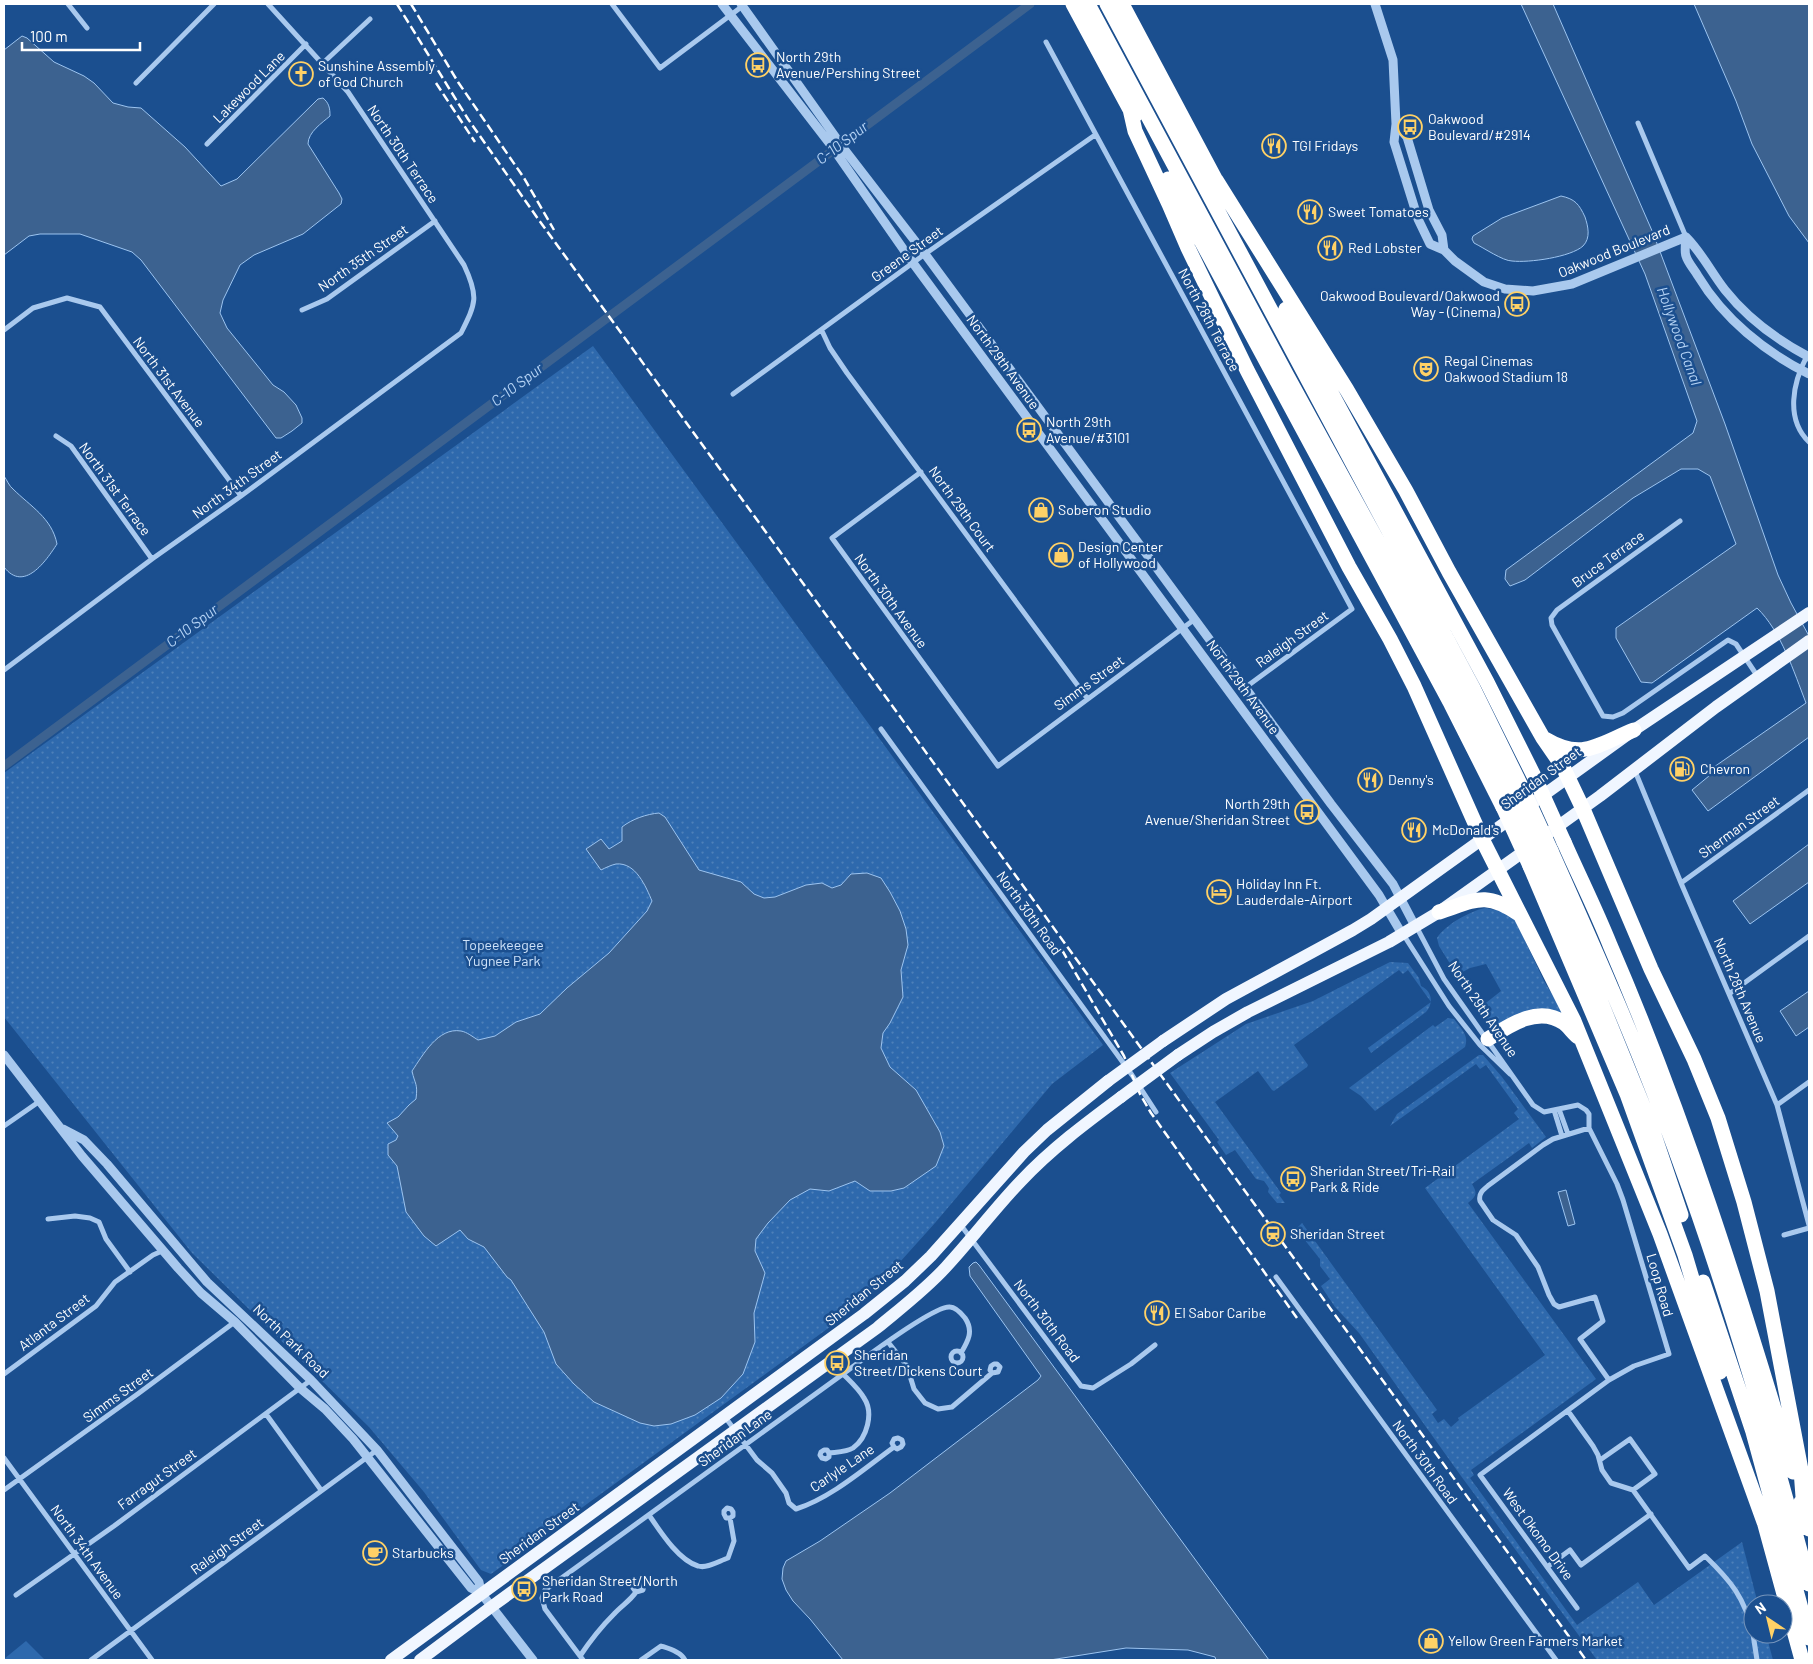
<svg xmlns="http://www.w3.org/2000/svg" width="1813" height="1664" viewBox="0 0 1813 1664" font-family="Barlow,sans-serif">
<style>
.grass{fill:url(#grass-dots)}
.garden{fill:#2e69ad}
.water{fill:#3c6290;stroke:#9cc4f0}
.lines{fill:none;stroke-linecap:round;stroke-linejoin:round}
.canal{stroke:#3c6290;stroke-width:9}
.minor{stroke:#a9c9ee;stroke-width:5}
.tertiary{stroke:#a9c9ee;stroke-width:9}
.primary{stroke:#f0f6ff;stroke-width:12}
.motorway{stroke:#fff;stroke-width:15}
.rail{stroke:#fff;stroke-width:2.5;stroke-dasharray:9 4;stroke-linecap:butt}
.primary-bridge{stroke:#f0f6ff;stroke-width:12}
.motorway-bridge{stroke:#fff;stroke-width:15}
.labels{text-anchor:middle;stroke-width:5;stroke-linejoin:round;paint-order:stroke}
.poi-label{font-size:14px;fill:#fff;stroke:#1b4f8f;text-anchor:start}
.street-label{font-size:14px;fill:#fff;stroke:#1b4f8f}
.park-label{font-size:14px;fill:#cfe3fa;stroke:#1b4f8f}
.water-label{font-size:15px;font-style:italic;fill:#b5d3f5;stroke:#1b4f8f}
</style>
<defs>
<pattern id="grass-dots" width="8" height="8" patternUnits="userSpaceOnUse" patternTransform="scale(1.25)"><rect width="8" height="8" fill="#2e69ad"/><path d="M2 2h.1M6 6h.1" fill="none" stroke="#4d80b9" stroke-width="1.8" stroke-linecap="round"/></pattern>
</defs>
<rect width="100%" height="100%" fill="#1b4f8f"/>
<path class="grass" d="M593 346 1103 1045 1052 1084 935 1223 864 1302 491 1574 481 1570 424 1492 369 1427 192 1253 4 1017V773Z
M1485 908 1512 913 1544 981 1564 1014 1493 1028 1488 1026 1477 1010 1501 991 1486 964 1470 968 1457 975 1439 946 1437 938C1445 925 1470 911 1485 908Z
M1390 962 1408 963 1419 978 1421 986C1432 991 1434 1003 1426 1012L1371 1053 1368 1048 1431 1002 1408 970 1403 974 1399 970 1294 1045 1308 1065 1307 1067 1274 1091 1272 1090 1258 1071 1215 1102 1281 1193 1279 1195 1285 1203H1277L1268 1192 1269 1188 1264 1181 1256 1179 1235 1150 1226 1155 1217 1142 1219 1140 1170 1073 1246 1024 1313 1001Z
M1448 1018 1454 1019C1462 1030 1469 1035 1465 1047L1375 1111 1361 1096 1349 1088 1433 1025 1435 1027Z
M1479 1055H1483L1502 1077 1546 1137 1532 1148 1529 1143 1472 1184C1478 1194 1476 1196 1468 1203L1596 1379 1471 1470 1474 1475 1470 1478 1577 1625 1638 1582 1654 1605 1742 1542 1758 1604H1753V1634H1766L1773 1660H1597L1461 1476 1359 1333 1335 1307 1321 1286 1330 1279 1320 1266V1259L1296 1229 1302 1223 1437 1410 1432 1414 1438 1423 1444 1419 1451 1427 1459 1420 1458 1418 1545 1355 1425 1188 1519 1119 1514 1113 1518 1109 1486 1065 1480 1069 1476 1064 1390 1126 1397 1114Z"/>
<path class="garden" d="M26 1641 45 1660H4V1659Z"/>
<path class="water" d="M1521 4H1553L1653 233 1725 424 1778 575 1791 603 1809 636V737L1708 811 1692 790 1715 771 1714 767 1806 703C1794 672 1781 631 1757 608L1652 683 1641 682 1616 638V628L1736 544 1710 476 1698 469H1681L1633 498 1525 580 1510 586 1505 579 1506 570 1693 433 1697 421 1645 274Z
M1694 4H1809V243L1789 216 1752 144 1736 101Z
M22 36 27 38 54 62 84 76 94 83 113 103 128 107 141 108 185 147 221 186 237 179 318 99 323 98C329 103 330 108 330 116 322 123 308 132 308 144L339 193 342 199 341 204 303 234 254 255 240 265 223 300 220 313 227 328 273 385 284 392 296 405 302 418V423L292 431 281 438H276L141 260 132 252 80 234H40L29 236 4 255V50Z
M1561 196C1575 199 1579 204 1585 217 1588 226 1591 238 1583 246 1571 257 1529 263 1512 261 1503 261 1484 248 1474 243L1472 239 1473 236 1502 218Z
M4 476C7 480 9 486 13 489 30 506 52 518 57 544 46 561 24 593 4 567Z
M659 813 665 817 699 870 741 882 754 894 764 898 775 897 806 885 822 883 832 888 841 885 851 874 867 873 881 878 890 892 900 911 906 929 908 945 901 970 903 997 890 1023 883 1033 881 1048 890 1067 916 1090 940 1132 944 1146 936 1166 904 1188 891 1191H870L855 1181 829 1191 810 1189 790 1200 768 1223 756 1239 755 1251 765 1273 754 1313 755 1342 743 1374 721 1398 695 1415 671 1424 654 1426 640 1423 594 1402 574 1384 556 1364 544 1332 511 1280 507 1277 484 1247 468 1239 460 1230 436 1246 424 1236 406 1212 397 1166 388 1155V1144L396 1140 398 1136 387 1123 398 1117 409 1105 416 1099C418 1083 415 1085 412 1071 423 1055 438 1027 461 1031 467 1032 473 1037 478 1040L495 1036 516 1022 540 1014 567 988 609 953 647 911 652 901C646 887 636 862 616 864 611 865 605 868 601 870L586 849 601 839 609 849 622 841V827C632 819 647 814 659 813Z
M1809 844V882L1750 924 1733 901Z
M1809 991V1027L1796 1036 1780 1011Z
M1566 1190 1575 1224 1568 1226 1558 1192Z
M976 1262 979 1265 1269 1660H1216L1215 1657 1188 1650 1126 1648 1050 1660H843L810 1619 793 1601 786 1590 782 1579 783 1568 786 1561 820 1541 890 1493 1038 1380 1041 1376 970 1276 969 1267 973 1263Z"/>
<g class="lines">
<path class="canal" d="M4 766 1030 4"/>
<path class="minor" d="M68 4 87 28
M612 4 660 68 744 5
M1046 42 1352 609 1246 687
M323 63 370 19
M136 83 214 4
M1638 123 1686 237
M207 144 306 44
M302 310 327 299 435 221
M4 330 33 308 67 298 100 307 241 496
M822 331 830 348 847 373 1087 698
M1807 356C1793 382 1785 419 1809 442
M733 394 925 254 1095 135
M56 436 71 446 152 559
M921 472 832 538 998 766 1195 619
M1680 521 1557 610 1551 618 1552 625 1603 716 1613 717 1623 713 1728 640 1736 644 1758 677
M4 670 152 559 241 496 461 333C476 303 479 297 464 265L348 92 268 4
M881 729 1132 1075 1156 1112
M1635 771 1681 883 1777 1105 1809 1225
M1681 883 1809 790
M1416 926 1444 979 1533 1105 1544 1112 1578 1105 1586 1110 1589 1114V1128L1617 1184 1623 1200 1669 1354 1634 1366 1609 1380 1480 1475 1577 1608
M1403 934 1449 1006 1480 1045 1510 1074
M1729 994 1809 936
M1777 1105 1809 1082
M1559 1109 1568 1134
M1554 1110 1562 1136
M4 1126 40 1101
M1589 1128 1553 1139 1543 1145 1489 1185C1484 1189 1478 1193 1480 1201L1493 1220 1516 1235 1538 1267 1549 1295 1554 1304 1559 1307 1595 1297 1603 1321 1580 1339 1609 1380
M48 1219 75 1216 90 1218 99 1222 106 1239 130 1272
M960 1224 1081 1386 1093 1388 1131 1364 1155 1345
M1784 1235 1809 1228
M1276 1277 1556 1660
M888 1342 907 1366 914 1389 925 1403 938 1409 952 1407 992 1373 998 1372 1000 1367 997 1364H994L991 1366 990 1370 992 1373
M951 1357a6 6 0 1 1 12 0a6 6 0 1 1-12 0Z
M4 1374 96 1306 115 1282 153 1255 162 1251
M1568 1411 1593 1446 1598 1455 1602 1470 1611 1483 1633 1490 1689 1568 1705 1556C1731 1581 1745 1598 1753 1634
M266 1414 321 1490
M725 1417 757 1460 772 1473 786 1493 789 1503 796 1509C831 1498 865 1468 894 1447L897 1449 901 1447 903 1444 902 1440 898 1438 894 1439 892 1443 894 1447
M829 1453V1457L826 1459 822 1458 820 1455 821 1452 824 1450H827L829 1453C836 1452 847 1452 853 1448 867 1438 874 1413 864 1398 859 1389 850 1381 843 1374
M4 1458 152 1660
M1600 1460 1630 1439 1655 1474 1633 1490
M4 1490 139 1393 236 1321
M649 1515C660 1531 678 1560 698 1566 707 1569 719 1561 728 1558L734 1541 730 1518 733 1516V1512L731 1509 727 1508 724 1511V1514L726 1518H730
M1547 1567 1570 1550 1581 1565 1651 1514
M16 1595 114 1526 311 1380
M1753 1634 1757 1660
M580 1656C590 1641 601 1627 614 1614 621 1606 630 1601 636 1592L643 1590 644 1583 641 1580H636L632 1583 633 1588 636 1592
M91 1660 377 1450
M583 1660 545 1609 542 1598 545 1590 843 1374C859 1362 935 1305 950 1307 956 1307 961 1313 965 1318 974 1331 968 1341 961 1353
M641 1660 661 1646C670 1649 681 1652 685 1660"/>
<path class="tertiary" d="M722 4 830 144 913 263 1379 895 1402 934
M741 4 844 149 925 254 1331 804 1393 884 1415 926
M1375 4 1393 60 1396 124 1394 142 1418 219 1430 244 1444 250 1455 261 1484 282 1505 289 1533 291 1572 284 1686 237
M1396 124 1407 137 1429 210 1442 235 1444 250
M1686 237C1686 242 1684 251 1686 256 1688 263 1694 269 1698 276 1724 319 1765 352 1809 374
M1686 237C1702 253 1711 272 1725 290 1748 319 1777 340 1809 357
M4 1055 82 1156 178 1268 201 1293 235 1322 300 1388 325 1409 353 1439 471 1588 481 1593
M63 1129 84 1140 107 1164 207 1282 311 1380 377 1450 479 1582 481 1593 533 1660"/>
<path class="primary" d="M1550 832 1600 796 1716 707 1809 641
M1163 1041 1226 999 1353 930 1371 919 1634 730 1809 613
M1178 1055 1213 1032 1248 1012 1389 942 1439 912 1530 847
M391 1660 864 1314 905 1281 931 1256 1024 1152 1047 1130 1108 1081
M420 1660 491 1607 877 1328C901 1308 925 1290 946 1267 972 1239 995 1208 1021 1181 1051 1149 1086 1123 1121 1097"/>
<path class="motorway" d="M1073 4 1134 117
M1088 4 1286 374 1461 694 1513 800
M1107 4 1473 688 1523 790
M1122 4 1220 188
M1130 109 1135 131 1169 204 1188 248 1247 370 1349 567 1390 639 1414 686 1482 839 1574 1021 1660 1234 1764 1522
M1168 179 1451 704 1503 807
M1216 180 1347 390 1406 491 1449 572 1543 738 1563 767 1583 809 1651 969 1694 1059 1718 1118 1744 1202 1767 1291 1801 1470 1804 1510
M1286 309 1487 682 1536 780
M1545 739C1582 761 1597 745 1634 730
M1564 842C1579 876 1596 910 1610 945 1684 1116 1740 1294 1793 1472
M1551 851C1597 954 1643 1058 1681 1165 1731 1302 1771 1442 1809 1584
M1539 859 1576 941 1650 1123 1681 1215
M1530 866 1627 1094 1685 1255 1720 1372
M1439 912C1476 900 1485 891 1519 914
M1488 1039C1509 1025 1539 1005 1564 1023 1569 1027 1573 1033 1578 1037
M1703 1282 1753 1432 1809 1638
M1801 1502 1809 1529
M1762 1514 1802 1660"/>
<path class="rail" d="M397 4 468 119 536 216 1586 1660
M411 4 458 82 524 178 554 230
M436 83 475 142
M1062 950 1124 1056 1140 1094 1151 1113 1297 1318"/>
<path class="primary-bridge" d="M1108 1081 1163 1041
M1121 1097 1178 1055"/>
<path class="motorway-bridge" d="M1536 780 1564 842
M1523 790 1551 851
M1513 800 1539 859
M1503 807 1530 866"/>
</g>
<defs>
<g id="bus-ring" transform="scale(1.25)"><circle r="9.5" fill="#1b4f8f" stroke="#ffd166" stroke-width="1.5"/><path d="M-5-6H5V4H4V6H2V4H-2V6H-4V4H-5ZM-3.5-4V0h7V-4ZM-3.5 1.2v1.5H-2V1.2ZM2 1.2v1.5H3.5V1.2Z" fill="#ffd166"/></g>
<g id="church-ring" transform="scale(1.25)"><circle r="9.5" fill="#1b4f8f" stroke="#ffd166" stroke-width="1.5"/><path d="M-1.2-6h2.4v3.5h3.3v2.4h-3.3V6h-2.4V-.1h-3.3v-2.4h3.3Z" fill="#ffd166"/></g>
<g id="restaurant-ring" transform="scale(1.25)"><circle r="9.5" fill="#1b4f8f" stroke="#ffd166" stroke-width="1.5"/><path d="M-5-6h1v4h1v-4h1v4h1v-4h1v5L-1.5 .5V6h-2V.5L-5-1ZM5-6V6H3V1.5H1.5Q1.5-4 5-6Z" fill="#ffd166"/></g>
<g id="theatre-ring" transform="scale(1.25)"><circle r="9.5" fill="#1b4f8f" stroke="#ffd166" stroke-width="1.5"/><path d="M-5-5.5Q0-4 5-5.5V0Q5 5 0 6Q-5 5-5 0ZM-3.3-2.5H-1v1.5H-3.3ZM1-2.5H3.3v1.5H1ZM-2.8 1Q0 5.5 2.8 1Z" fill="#ffd166"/></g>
<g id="shop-ring" transform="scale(1.25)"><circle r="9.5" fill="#1b4f8f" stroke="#ffd166" stroke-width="1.5"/><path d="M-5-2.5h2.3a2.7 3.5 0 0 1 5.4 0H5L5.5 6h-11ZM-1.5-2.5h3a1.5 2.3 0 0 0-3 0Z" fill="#ffd166"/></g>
<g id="fuel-ring" transform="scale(1.25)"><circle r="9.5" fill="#1b4f8f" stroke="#ffd166" stroke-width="1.5"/><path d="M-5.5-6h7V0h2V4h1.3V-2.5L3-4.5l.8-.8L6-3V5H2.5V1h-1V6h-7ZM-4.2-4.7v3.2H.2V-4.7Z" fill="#ffd166"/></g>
<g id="hotel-ring" transform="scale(1.25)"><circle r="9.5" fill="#1b4f8f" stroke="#ffd166" stroke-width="1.5"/><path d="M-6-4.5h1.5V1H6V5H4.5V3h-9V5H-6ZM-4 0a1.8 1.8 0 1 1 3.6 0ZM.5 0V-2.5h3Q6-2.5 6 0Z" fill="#ffd166"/></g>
<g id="station-ring" transform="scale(1.25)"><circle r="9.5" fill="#1b4f8f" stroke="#ffd166" stroke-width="1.5"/><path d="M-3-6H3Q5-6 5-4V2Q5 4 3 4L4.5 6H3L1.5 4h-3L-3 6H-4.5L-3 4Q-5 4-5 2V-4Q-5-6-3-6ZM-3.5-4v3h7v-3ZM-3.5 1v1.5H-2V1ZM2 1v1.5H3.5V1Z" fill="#ffd166"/></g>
<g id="cafe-ring" transform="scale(1.25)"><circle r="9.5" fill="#1b4f8f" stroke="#ffd166" stroke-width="1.5"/><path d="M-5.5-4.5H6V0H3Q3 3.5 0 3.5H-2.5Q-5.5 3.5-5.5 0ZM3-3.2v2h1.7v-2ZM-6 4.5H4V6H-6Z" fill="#ffd166"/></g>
</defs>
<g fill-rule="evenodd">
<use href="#bus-ring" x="758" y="65"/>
<use href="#church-ring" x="301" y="74"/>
<use href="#bus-ring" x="1410" y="127"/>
<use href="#restaurant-ring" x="1274" y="146"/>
<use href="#restaurant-ring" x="1310" y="212"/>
<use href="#restaurant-ring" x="1330" y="248"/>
<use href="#bus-ring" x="1517" y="304"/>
<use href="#theatre-ring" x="1426" y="369"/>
<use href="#bus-ring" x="1029" y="430"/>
<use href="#shop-ring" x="1041" y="510"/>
<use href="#shop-ring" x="1061" y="555"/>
<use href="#fuel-ring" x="1682" y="769"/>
<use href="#restaurant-ring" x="1370" y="780"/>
<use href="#bus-ring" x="1307" y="812"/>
<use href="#restaurant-ring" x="1414" y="830"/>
<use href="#hotel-ring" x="1219" y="892"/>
<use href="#bus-ring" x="1293" y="1179"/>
<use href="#station-ring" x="1273" y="1234"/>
<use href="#restaurant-ring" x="1157" y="1313"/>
<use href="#bus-ring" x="837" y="1363"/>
<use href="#cafe-ring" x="375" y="1553"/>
<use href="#bus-ring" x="524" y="1589"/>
<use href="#shop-ring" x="1431" y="1641"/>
</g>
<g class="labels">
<g class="poi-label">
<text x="776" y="62">North 29th<tspan x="776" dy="16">Avenue/Pershing Street</tspan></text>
<text x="318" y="71">Sunshine Assembly<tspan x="318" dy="16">of God Church</tspan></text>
<text x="1428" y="124">Oakwood<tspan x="1428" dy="16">Boulevard/#2914</tspan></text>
<text x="1292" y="151">TGI Fridays</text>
<text x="1328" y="217">Sweet Tomatoes</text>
<text x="1348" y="253">Red Lobster</text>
<text x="1500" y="301" text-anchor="end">Oakwood Boulevard/Oakwood<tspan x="1500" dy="16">Way - (Cinema)</tspan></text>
<text x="1444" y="366">Regal Cinemas<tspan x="1444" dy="16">Oakwood Stadium 18</tspan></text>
<text x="1046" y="427">North 29th<tspan x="1046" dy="16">Avenue/#3101</tspan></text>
<text x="1058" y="515">Soberon Studio</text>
<text x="1078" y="552">Design Center<tspan x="1078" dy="16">of Hollywood</tspan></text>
<text x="1700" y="774">Chevron</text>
<text x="1388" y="785">Denny's</text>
<text x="1290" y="809" text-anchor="end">North 29th<tspan x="1290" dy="16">Avenue/Sheridan Street</tspan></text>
<text x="1432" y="835">McDonald's</text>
<text x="1236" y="889">Holiday Inn Ft.<tspan x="1236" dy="16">Lauderdale-Airport</tspan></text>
<text x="1310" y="1176">Sheridan Street/Tri-Rail<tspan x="1310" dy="16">Park &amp; Ride</tspan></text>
<text x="1290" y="1239">Sheridan Street</text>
<text x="1174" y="1318">El Sabor Caribe</text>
<text x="854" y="1360">Sheridan<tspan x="854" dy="16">Street/Dickens Court</tspan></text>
<text x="392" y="1558">Starbucks</text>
<text x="542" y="1586">Sheridan Street/North<tspan x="542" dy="16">Park Road</tspan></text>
<text x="1448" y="1646">Yellow Green Farmers Market</text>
</g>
<g class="street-label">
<text transform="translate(249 87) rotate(-45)" y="5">Lakewood Lane</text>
<text transform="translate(403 154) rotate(56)" y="5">North 30th Terrace</text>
<text transform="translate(1614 251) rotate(-22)" y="5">Oakwood Boulevard</text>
<text transform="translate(907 254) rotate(-36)" y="5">Greene Street</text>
<text transform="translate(363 258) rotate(-35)" y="5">North 35th Street</text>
<text transform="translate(1209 320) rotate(62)" y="5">North 28th Terrace</text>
<text transform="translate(1003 362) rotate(54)" y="5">North 29th Avenue</text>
<text transform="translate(169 382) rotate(53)" y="5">North 31st Avenue</text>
<text transform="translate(237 484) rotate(-36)" y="5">North 34th Street</text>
<text transform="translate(115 489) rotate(54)" y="5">North 31st Terrace</text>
<text transform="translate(962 509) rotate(54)" y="5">North 29th Court</text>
<text transform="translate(1608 559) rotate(-36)" y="5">Bruce Terrace</text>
<text transform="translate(891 601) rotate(54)" y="5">North 30th Avenue</text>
<text transform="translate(1292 639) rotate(-36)" y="5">Raleigh Street</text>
<text transform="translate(1089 683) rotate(-36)" y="5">Simms Street</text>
<text transform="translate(1243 687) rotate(54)" y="5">North 29th Avenue</text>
<text transform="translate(1541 778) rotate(-36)" y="5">Sheridan Street</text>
<text transform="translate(1739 827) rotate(-36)" y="5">Sherman Street</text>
<text transform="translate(1029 913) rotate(54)" y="5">North 30th Road</text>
<text transform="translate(1740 990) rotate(67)" y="5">North 28th Avenue</text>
<text transform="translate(1483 1009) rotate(56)" y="5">North 29th Avenue</text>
<text transform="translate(1660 1285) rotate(74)" y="5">Loop Road</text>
<text transform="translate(864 1293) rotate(-39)" y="5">Sheridan Street</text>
<text transform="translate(1047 1321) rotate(53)" y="5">North 30th Road</text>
<text transform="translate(54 1322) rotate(-37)" y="5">Atlanta Street</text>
<text transform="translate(291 1341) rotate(44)" y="5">North Park Road</text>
<text transform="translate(118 1395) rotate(-36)" y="5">Simms Street</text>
<text transform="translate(735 1438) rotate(-36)" y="5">Sheridan Lane</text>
<text transform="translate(1425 1462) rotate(54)" y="5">North 30th Road</text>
<text transform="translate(842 1468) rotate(-34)" y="5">Carlyle Lane</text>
<text transform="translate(157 1479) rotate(-36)" y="5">Farragut Street</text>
<text transform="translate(539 1533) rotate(-36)" y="5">Sheridan Street</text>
<text transform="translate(1538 1534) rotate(54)" y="5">West Okomo Drive</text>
<text transform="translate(227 1546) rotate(-36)" y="5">Raleigh Street</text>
<text transform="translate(87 1552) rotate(54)" y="5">North 34th Avenue</text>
</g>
<g class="park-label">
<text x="503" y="950">Topeekeegee<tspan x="503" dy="16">Yugnee Park</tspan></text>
</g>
<g class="water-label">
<text transform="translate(842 143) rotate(-37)" y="5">C-10 Spur</text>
<text transform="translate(1679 336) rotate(70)" y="5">Hollywood Canal</text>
<text transform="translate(517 385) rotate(-37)" y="5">C-10 Spur</text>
<text transform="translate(192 626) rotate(-37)" y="5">C-10 Spur</text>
</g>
</g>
<rect width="1813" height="1664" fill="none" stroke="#ffffff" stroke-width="10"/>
<g transform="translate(1768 1619) rotate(325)"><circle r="24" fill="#1b4f8f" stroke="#7695bc"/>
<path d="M0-4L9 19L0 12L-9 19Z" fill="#ffd166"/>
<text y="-8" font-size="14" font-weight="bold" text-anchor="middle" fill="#ffffff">N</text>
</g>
<path d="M22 42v8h118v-8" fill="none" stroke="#ffffff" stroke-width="2.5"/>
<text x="30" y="42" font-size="15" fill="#ffffff" stroke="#1b4f8f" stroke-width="4" paint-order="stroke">100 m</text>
</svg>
